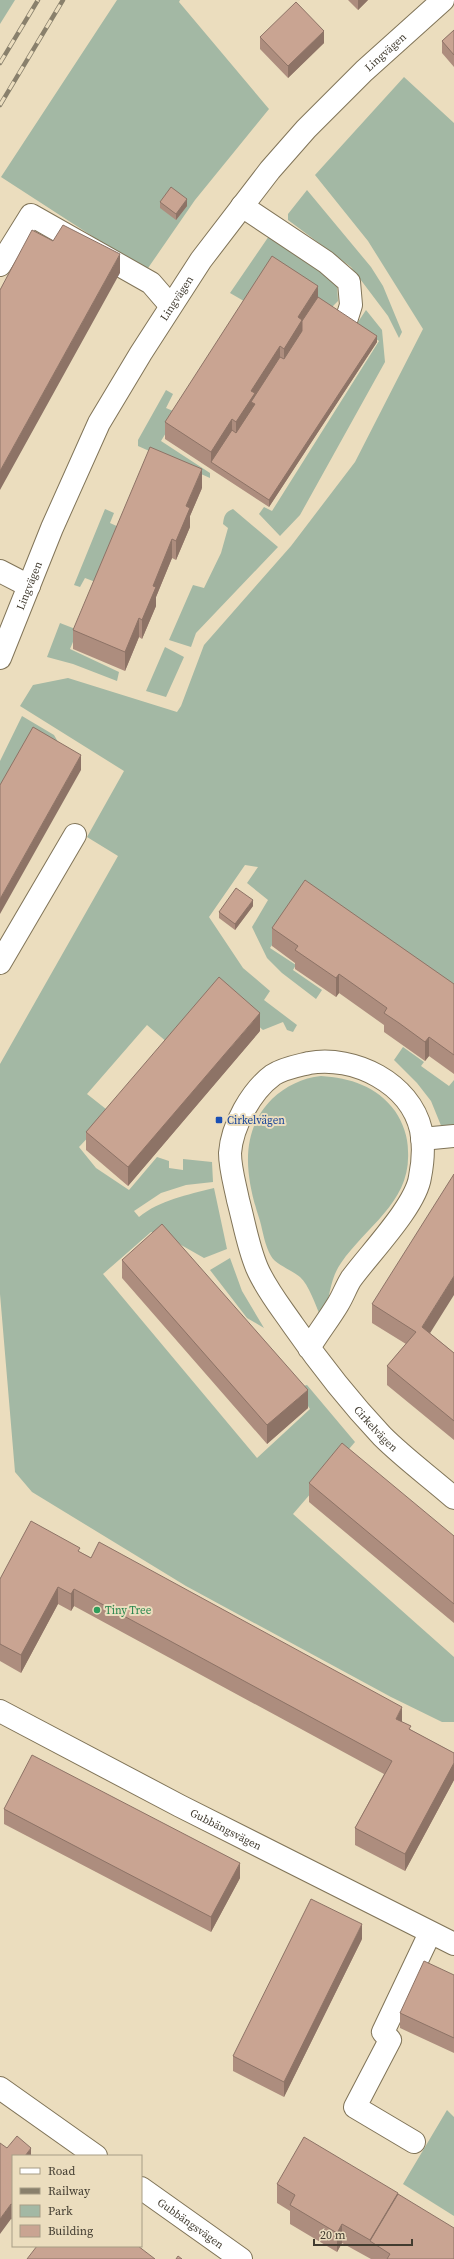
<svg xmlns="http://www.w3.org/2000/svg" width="454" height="2259" viewBox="0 0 454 2259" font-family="'Source Serif 4',serif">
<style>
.green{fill:#a3b8a4}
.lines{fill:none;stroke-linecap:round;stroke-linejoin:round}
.minor-casing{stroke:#807458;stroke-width:24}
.minor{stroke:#fff;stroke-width:22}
.rail-casing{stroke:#89806c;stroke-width:4.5}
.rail{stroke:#ebddbe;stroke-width:3;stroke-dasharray:9;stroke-linecap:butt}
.wall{fill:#ad8d7e}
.shaded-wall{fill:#8d7366}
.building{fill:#c9a492;stroke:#8d7366}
.transit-dot{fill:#1a4fb4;stroke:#ebddbe;stroke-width:1.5}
.leisure-dot{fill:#2e9e5b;stroke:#ebddbe;stroke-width:1.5}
.labels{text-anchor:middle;stroke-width:4;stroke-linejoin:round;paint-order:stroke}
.street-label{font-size:11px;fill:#423c30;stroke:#ebddbe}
.transit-label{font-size:11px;fill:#164399;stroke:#ebddbe;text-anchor:start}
.leisure-label{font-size:11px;fill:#27864d;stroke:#ebddbe;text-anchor:start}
</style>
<rect width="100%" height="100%" fill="#ebddbe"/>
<path class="green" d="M0 0H15L0 24Z
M117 0H180L179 2 269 109 195 200 146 271 1 177Z
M404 77 454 123V1001L305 896 270 948 296 965 293 970 322 990 316 999 282 973 267 958 252 927 268 900 247 883 258 867 245 865 209 917 243 968 270 991 264 1000 297 1025 293 1032 287 1030 283 1022 263 1030 219 992 168 1043 147 1025 87 1094 111 1113 79 1147 96 1168 129 1190 157 1157 169 1161V1168L183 1170V1159L212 1162 213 1182 186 1185 161 1193 134 1211 139 1217C160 1200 187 1195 214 1188L227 1249 204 1258 160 1233 151 1232 103 1274 257 1458 310 1409 296 1388 307 1385 355 1442 293 1514 454 1657V1722H442L391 1697 186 1586 32 1492 15 1472 0 1294V1064L118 856 87 837 124 771 20 706 33 685 68 678 177 712 181 706 204 645 291 546 355 462 423 329 368 241 315 175Z
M307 190 371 267 383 286 402 332 399 338 388 316 351 267 288 220V214Z
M269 236 325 274 337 285 338 301 331 308 249 304 230 293Z
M366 310 382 330 385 362 300 515 280 536 259 514 264 507 272 511 379 341 356 325Z
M166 390 173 394 166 408 178 413 161 441 210 473V478L138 446V440Z
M105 509 114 513 110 523 121 528 98 583 85 578 80 587 74 585Z
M233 509 278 547 196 633 191 647 169 640 193 585 204 588 221 553 228 528 223 524C224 516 225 512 233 509Z
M60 623 78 630 70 649 119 672 117 681 73 664 47 657Z
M165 647 184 657 166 697 146 691Z
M22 716 54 735 68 759 0 797V761Z
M403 1047 424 1062 421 1066 449 1086 454 1080V1127L442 1128 431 1101 417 1083 394 1060Z
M321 1076C350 1078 377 1086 395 1111 403 1123 408 1137 408 1151 411 1202 367 1225 341 1263 332 1275 328 1297 327 1312L320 1315C315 1304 309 1285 300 1277 292 1270 276 1265 271 1256 265 1246 263 1232 260 1221 246 1179 238 1133 272 1099 286 1086 302 1078 321 1076Z
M230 1258 242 1291 264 1328 247 1318 210 1270Z
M447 2110 454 2117V2216L403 2184Z"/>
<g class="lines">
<g class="minor-casing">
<g id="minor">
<path d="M242 206 326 262 349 282 351 305 346 321"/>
<path d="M0 265 31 215 151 283 170 305"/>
<path d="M0 571 29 586"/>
<path id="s1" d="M0 658 52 528 99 423 141 353 201 260 270 170 306 129 364 71 443 0"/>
<path d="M0 963 75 835"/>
<path d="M422 1139 454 1136"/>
<path id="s2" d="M309 1348C318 1333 329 1319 338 1304 343 1296 346 1287 351 1279 369 1254 416 1206 420 1177 423 1162 424 1145 421 1130 410 1083 354 1055 309 1063 297 1066 284 1068 273 1075 251 1091 232 1126 230 1153 230 1168 235 1185 238 1200 244 1222 248 1247 257 1268 266 1289 280 1306 293 1325 320 1364 349 1401 382 1436 404 1458 430 1477 454 1498"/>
<path id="s3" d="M0 1711 180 1806 454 1944"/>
<path d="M0 2088 96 2156"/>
<path d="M414 2142 355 2107 390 2040 383 2032 430 1933"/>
<path id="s4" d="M141 2188 241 2259"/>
</g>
</g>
<use href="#minor" class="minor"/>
<g class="rail-casing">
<path id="rail" d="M0 63 38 0
M0 105 63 0"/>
</g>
<use href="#rail" class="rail"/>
</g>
<path class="wall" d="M348 0H368L358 10Z
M454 30V67L442 53V41Z
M260 37 324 43 288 78 260 49Z
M160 202 187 206 176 220 160 208Z
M318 297 377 342 269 507 165 439V422Z
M202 488 190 516V527L176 560 172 558 156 597V606L142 639 139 637 125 671 73 649V630Z
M253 906 235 930 219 918V912Z
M272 928 454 984V1074L429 1056 425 1061 384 1032V1025L339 993 336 997 295 969V963L272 946Z
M260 1031 128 1186 86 1150V1132Z
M122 1260 308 1408 267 1444 122 1278Z
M372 1304 430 1333 454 1353V1440L387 1385V1366L406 1344 372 1323Z
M309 1483 454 1536V1623L309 1502Z
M80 1552 402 1722 411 1730 454 1753V1780L405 1871 355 1845V1828L384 1774 74 1606 71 1611 58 1604 21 1673 0 1661V1579Z
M4 1809 240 1878 211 1932 4 1824Z
M362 1939 284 2097 233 2071V2056Z
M454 1975V2053L400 2028V2013Z
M7 2148 31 2156H13V2220L11 2219Z
M277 2184 398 2194 454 2259H371L342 2243 337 2252 290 2224V2211L277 2203Z"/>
<path class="shaded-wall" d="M358 0H368L358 10Z
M324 31V43L288 78V66Z
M187 199V206L176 220V214Z
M120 254V273L0 490V471Z
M318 286V303L302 337 284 366V349L298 317Z
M377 336V342L269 507V500Z
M280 346V363L255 411 236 439V422L251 391Z
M232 419V436L211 462V452Z
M202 469V488L190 516V527L176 560V541L186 506Z
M172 539V558L156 597V606L142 639V620L153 586Z
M139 618V637L125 671V652Z
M81 755V770L0 914V899Z
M253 900V906L235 930V924Z
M339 974V993L336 997V978Z
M260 1013V1031L128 1186V1167Z
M429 1037V1056L425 1061V1042Z
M454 1276V1295L422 1346V1327Z
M308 1390V1408L267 1444V1425Z
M58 1587V1604L21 1673V1655Z
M74 1589V1606L71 1611V1594Z
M402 1707V1725L396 1719Z
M454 1763V1780L405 1871V1854Z
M240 1863V1878L211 1932V1917Z
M362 1924V1939L284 2097V2082Z
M31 2148V2156H25Z
M398 2193V2211L370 2241V2240Z
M11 2204V2219L0 2234V2219Z
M342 2224V2243L337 2252V2233Z"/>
<path class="building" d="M296 2 324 31 288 66 260 37Z
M454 30V55L442 41Z
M171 187 187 199 176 214 160 202Z
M63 225 120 254 0 471V290L32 230 53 241Z
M272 256 318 286 298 317 302 320 284 349 280 346 251 391 255 393 236 422 232 419 211 452 165 422Z
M318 297 377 336 269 500 211 462 232 430 236 433 255 404 251 402 280 357 284 359 302 331V321Z
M150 447 202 469 186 506 190 508 176 541 172 539 153 586 156 587 142 620 139 618 125 652 73 630Z
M33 727 81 755 0 899V785Z
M305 880 454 984V1055L429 1037 425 1042 399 1023 384 1013 387 1008 339 974 336 978 295 950 298 946 272 928Z
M236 888 253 900 235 924 219 912Z
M219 977 260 1013 128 1167 86 1132Z
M454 1174V1276L422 1327 454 1353V1421L387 1366 416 1332 372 1304Z
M162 1224 308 1390 267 1425 122 1260Z
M342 1443 454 1536V1604L309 1483Z
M31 1521 80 1548 78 1551 91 1558 99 1542 402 1707 396 1719 411 1726 409 1729 454 1753V1763L405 1854 355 1828 392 1761 74 1589 71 1594 58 1587 21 1655 0 1644V1579Z
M32 1755 240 1863 211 1917 4 1809Z
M311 1899 362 1924 284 2082 233 2056Z
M424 1961 454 1975V2038L400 2013Z
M17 2136 31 2148 25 2156H13V2205L11 2204 0 2219V2143L7 2148Z
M304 2137 398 2193 370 2240 342 2224 337 2233 290 2205 295 2195 277 2184Z
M398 2194 454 2228V2259H387L390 2254 370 2241Z
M37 2246H138L155 2259H27Z
M178 2256 182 2259H176Z"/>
<rect class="transit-dot" x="215" y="1116" width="8" height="8" rx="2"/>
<circle class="leisure-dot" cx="97" cy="1610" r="4"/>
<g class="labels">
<g class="street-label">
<text dy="4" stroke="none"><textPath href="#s1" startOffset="726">Lingvägen</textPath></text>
<text dy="4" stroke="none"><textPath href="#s1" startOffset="402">Lingvägen</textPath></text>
<text dy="4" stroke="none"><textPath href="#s1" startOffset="78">Lingvägen</textPath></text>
<text dy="4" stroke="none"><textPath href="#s2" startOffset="843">Cirkelvägen</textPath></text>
<text dy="4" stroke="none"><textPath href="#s3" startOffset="255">Gubbängsvägen</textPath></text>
<text dy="4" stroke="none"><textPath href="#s4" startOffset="61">Gubbängsvägen</textPath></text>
</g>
<g class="transit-label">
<text x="227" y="1124">Cirkelvägen</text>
</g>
<g class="leisure-label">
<text x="105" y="1614">Tiny Tree</text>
</g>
</g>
<rect x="12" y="2155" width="130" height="92" fill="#ebddbe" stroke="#a79d85"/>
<rect x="20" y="2168" width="20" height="6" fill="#ffffff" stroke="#a79d85"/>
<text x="48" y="2175" font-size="12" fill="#423c30">Road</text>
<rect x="20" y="2188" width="20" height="6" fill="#89806c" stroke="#a79d85"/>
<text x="48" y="2195" font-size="12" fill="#423c30">Railway</text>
<rect x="20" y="2205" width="20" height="12" fill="#a3b8a4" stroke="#a79d85"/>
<text x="48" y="2215" font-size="12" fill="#423c30">Park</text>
<rect x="20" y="2225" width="20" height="12" fill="#c9a492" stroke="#a79d85"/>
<text x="48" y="2235" font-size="12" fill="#423c30">Building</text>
<path d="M314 2239v6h98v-6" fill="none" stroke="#423c30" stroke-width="2"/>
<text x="320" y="2239" font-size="12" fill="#423c30" stroke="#ebddbe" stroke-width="3" paint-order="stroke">20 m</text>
</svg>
